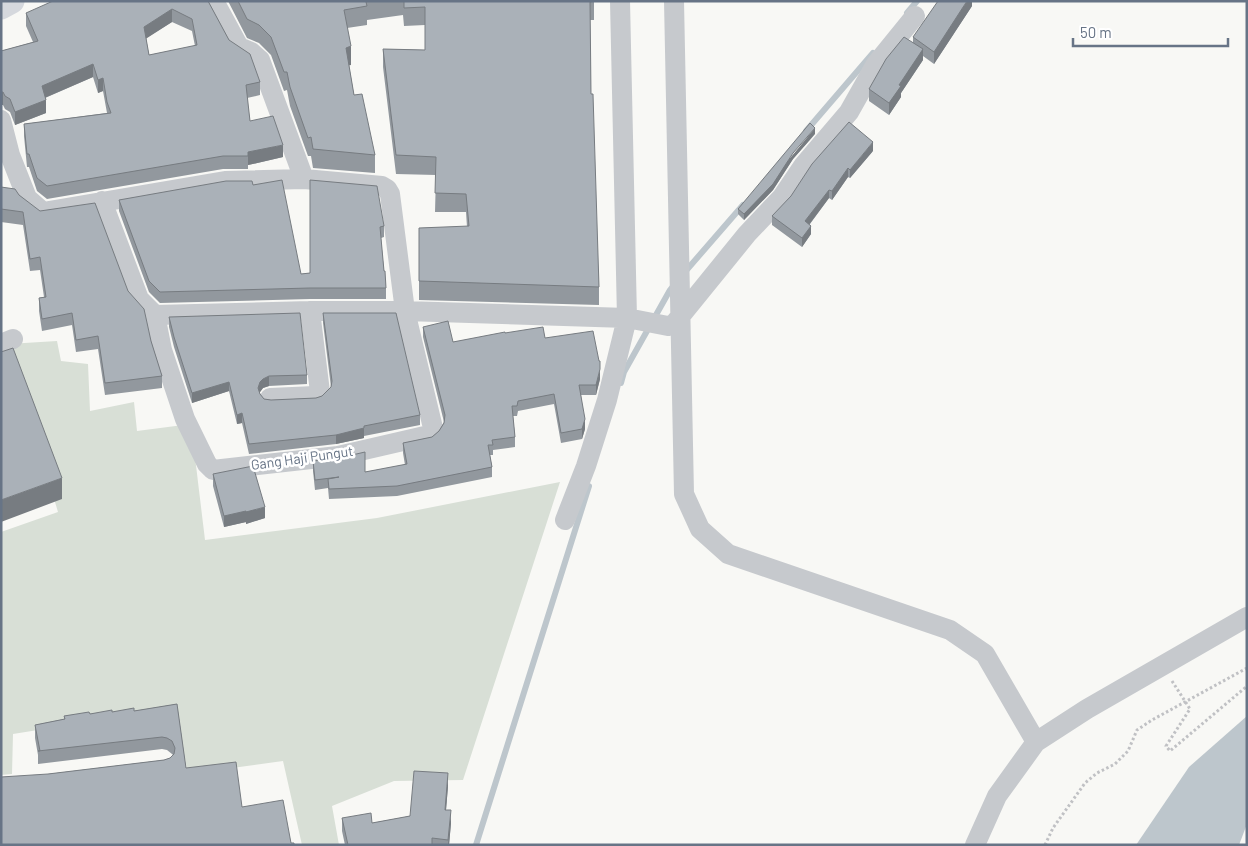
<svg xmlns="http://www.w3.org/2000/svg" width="1248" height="846" viewBox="0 0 1248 846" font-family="Barlow,sans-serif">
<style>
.grass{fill:#d8dfd6}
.water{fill:#bdc6cc}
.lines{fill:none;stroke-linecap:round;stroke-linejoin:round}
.stream{stroke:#bdc6cc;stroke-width:6}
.path{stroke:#c0c1c4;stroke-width:3;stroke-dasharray:2.5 2.5;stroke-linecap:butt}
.minor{stroke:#c6c9cd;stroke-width:20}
.major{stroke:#d5d8dd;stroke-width:25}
.wall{fill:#92989e;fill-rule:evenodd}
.shaded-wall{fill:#777c81}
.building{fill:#aab1b8;stroke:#777c81;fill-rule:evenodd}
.labels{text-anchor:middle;stroke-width:5;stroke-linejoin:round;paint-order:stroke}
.street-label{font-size:14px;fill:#677486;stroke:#fff}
</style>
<rect width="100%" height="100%" fill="#f8f8f5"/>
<path class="grass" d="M57 341 61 361 88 364 90 411 134 402 137 431 191 424 205 540 377 518 560 482 463 780 394 781 332 806 339 845H302L283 761 188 774 175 708 13 734 12 774 1 775V532L58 512 8 344Z"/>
<path class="water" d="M1247 716V824L1239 845H1136L1189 767Z"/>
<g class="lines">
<path class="stream" d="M907 13 917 1
M806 131 873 53
M684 273 743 205
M621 383 624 372 670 290 674 285
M476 845 589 486"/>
<path class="path" d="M1172 681 1190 709 1166 746 1170 751 1246 687 1247 688
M1045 845 1053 828 1085 783 1097 773 1115 764 1128 751 1137 730 1152 720 1247 668"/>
<path class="minor" d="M214 1 239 47 251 52 260 60 304 179
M674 1 684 494 700 529 728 554 950 630 985 654 1036 742
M1 120 10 155 27 198 43 212 225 181 304 179 382 186 387 189 390 194 405 311 627 318 668 326 674 324 747 234 782 197 803 166 849 112 876 64 915 16
M102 201 139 299 155 315 310 311H405L433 428 429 435 338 456 213 470 207 464 185 419 162 350 155 315
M1 344 13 339
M270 398 315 396 320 392 310 311
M565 520 586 466 607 400 627 318 620 1
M975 845 997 796 1036 742 1087 709 1247 617"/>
<path class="major" d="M1 7 12 1"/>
</g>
<path class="wall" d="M208 1 229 40 260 82V95L247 98 250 121 283 157 248 165V169H223L47 199 37 191 29 167H27L24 136V124L107 113 103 91 98 93 93 77 45 98 46 113 15 125 10 112 5 109 3 105H1V51L33 42 26 26V13ZM172 22 192 31 195 46 149 55 146 38Z
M228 1H594V20H590L591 94 599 287V305L419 300V228L467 227 466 212H435L436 175 396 174 383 67V49L425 50V25L404 26 403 15 367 20V25L347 28 351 65H349L354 95 375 155V173L313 168 311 156H308L290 106 287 90 284 91 271 55 259 43 247 38Z
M972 1V6L934 64 923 56V60L901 93V97L889 115 869 101V89L913 42V37Z
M815 134 793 159 773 190 744 220 738 214V209Z
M873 151 850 178 848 177 832 200 829 198 810 224 811 234 802 247 772 225V216Z
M310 180 384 226V237L381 238 384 271 386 288V299H310L160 303 149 292 119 211V200L253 185 301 274 310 273Z
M1 187 19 195 128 291 151 341 162 376V388L105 395 98 349 76 352 72 325 42 331 39 311V298L44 297 40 270 30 271 23 225 1 222Z
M323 313 420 415V425L364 436V438L336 444 249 454 242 423 237 424 229 391 192 403 174 347 169 327V317L307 375V384L269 386 263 388 260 392V394L264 399 271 400 316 398 322 396 331 387 323 323Z
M423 327 453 342 505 333 545 338 600 379 596 395H581L585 429 582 439 561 443 554 404 518 411 517 416H513L515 437V447L493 450V455H490L492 467V477L397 496 329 499 328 488 315 490 313 471V461L365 472 405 465 403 453V443L432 437 439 431 444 422 423 337Z
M213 474 265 518 246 524V522L224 527 213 486Z
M177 704 186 768 291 843 48 774 164 760 170 758 173 755 172 754 167 750 162 749 38 764V755L35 738V725L64 719V716L112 712 134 711Z
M448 786 446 810 451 823 449 845H345L342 831V818L372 823 410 816Z"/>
<path class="shaded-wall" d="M967 1H972V6L934 64V52Z
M172 9V22L144 40V27Z
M351 46V65L346 66V48Z
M923 49V60L901 93V97L889 115V103L899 85Z
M93 64V77L42 99V86Z
M103 78V91L98 93V80Z
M1 92H3V105H1Z
M46 100V113L15 125V112Z
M815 128V134L793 159 773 190 744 220V214Z
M873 142V151L850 178V170Z
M283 145V157L248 165V152Z
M848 168V177L832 200V191Z
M829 190V198L805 230V221Z
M811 226V234L802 247V238Z
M600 369V379L596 395V385Z
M269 376V386L263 388 260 392 258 398V388L260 382 263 379Z
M229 382V391L192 403V393Z
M242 413V423L237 424V415Z
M585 419V429L582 439V429Z
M364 428V438L336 444V435Z
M62 478V499L1 522V500Z
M265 507V518L246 524V512Z
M246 511V522L224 527V516Z
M448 773V786L445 822V810Z
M451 810V823L449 845H448Z"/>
<path class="building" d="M53 1H208L229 40 250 54 260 82 246 85 250 121 273 116 283 145 248 152V156H223L47 186 37 178 29 154H27L24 124 111 113 107 102 103 78 98 80 93 64 42 86 46 100 15 112 10 99 5 96 3 92H1V51L38 41 26 13ZM172 9 192 19 197 45 149 55 144 27Z
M238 1H369L366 2 367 6 344 10 351 46 346 48 354 95 362 94 375 155 313 149 311 137 308 138 290 87 287 72H284L271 37 259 25 247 19Z
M404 1H594L590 2 591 94H593L599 287 419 281V228L469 226 466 194 435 193 436 157 396 155 383 49 425 50V7L404 8Z
M938 1H967L934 52 913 37Z
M904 37 923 49 899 85 901 86 889 103 869 89 886 59Z
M849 122 873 142 850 170 848 168 832 191 829 190 805 221 811 226 802 238 772 216 791 196 812 164Z
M810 123 815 128 793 153 773 184 744 214 738 209Z
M282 180 301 274 310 273V180L377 186 384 226 380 227 384 271H385L386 288H310L160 292 149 281 119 200 226 181H252L253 185Z
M1 187 15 189 19 195 40 211 95 203 128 291 144 309 151 341 162 376 105 383 98 336 76 340 72 313 42 319 39 298 46 297 40 257 30 259 23 212 1 209Z
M300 313 307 375 269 376 263 379 260 382 258 388 260 394 264 399 271 400 316 398 322 396 331 387 332 381 323 313H396L420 415 364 426V428L336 435 249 444 242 413 237 415 229 382 192 393 174 337 169 317Z
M448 321 453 342 505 332V333L543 327 545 338 593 331 599 361H600V369L596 385H579L585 419 582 429 561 433 554 394 518 401 517 406H512L515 437 492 440 493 445H488L492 467 397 486 329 489 328 479 339 477 315 480 313 461 339 458 365 452V472L407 464 403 443 432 437 439 431 444 423 445 415 423 327Z
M13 348 62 478 1 500V352Z
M253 466 265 507 246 512V511L224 516 213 474Z
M177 704 186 768 236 762 242 807 283 800 291 843H294V845H1V777L48 774 164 760 170 758 174 754 175 748 172 741 167 738 162 737 38 751H40L35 725 65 719 64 716 89 712 90 714 112 710V712L134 708V711Z
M414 771 448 773 445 810H451L448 840 432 838V845H348L342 818 371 813 372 823 410 816Z"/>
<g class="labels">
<g class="street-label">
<text transform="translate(302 458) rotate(-8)" y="5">Gang Haji Pungut</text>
</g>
</g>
<rect width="1248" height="846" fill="none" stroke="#677486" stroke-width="5"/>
<path d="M1073 38v8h155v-8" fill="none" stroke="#677486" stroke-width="2.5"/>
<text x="1080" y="38" font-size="15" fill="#677486" stroke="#ffffff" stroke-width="4" paint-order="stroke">50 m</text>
</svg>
